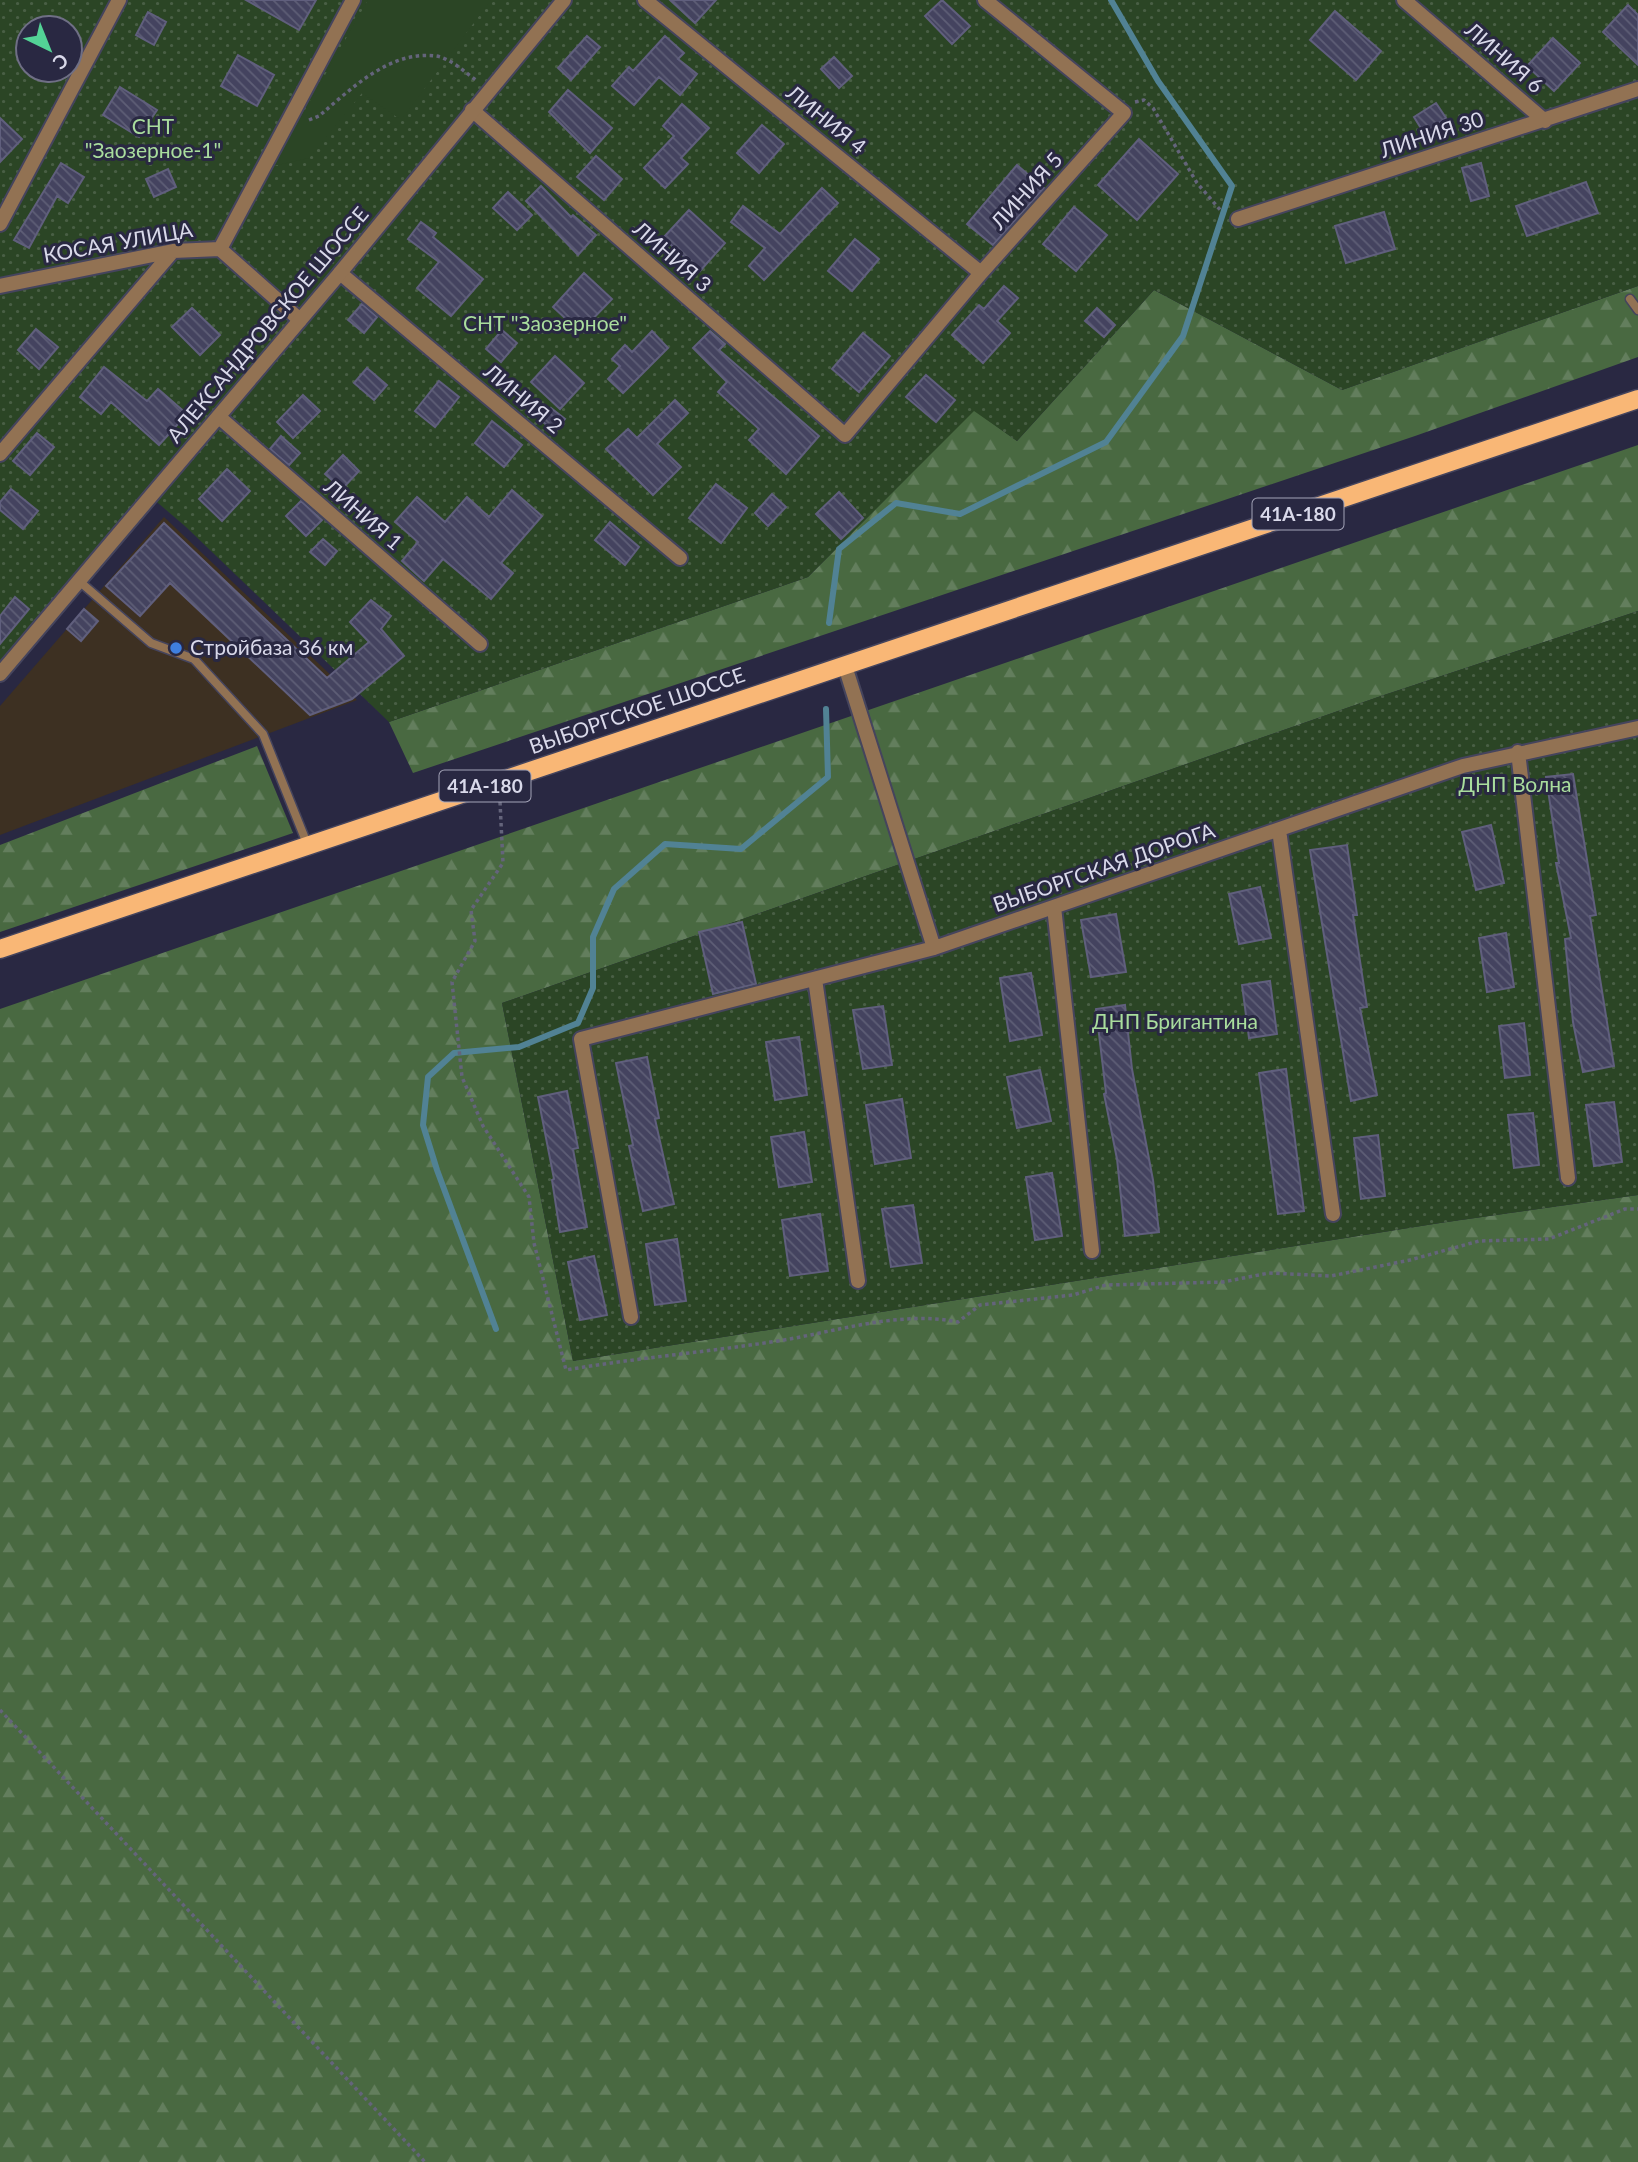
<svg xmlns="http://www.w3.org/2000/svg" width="1638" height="2162" viewBox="0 0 1638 2162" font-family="Lato,sans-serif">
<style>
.commercial{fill:#3d3022}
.forest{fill:url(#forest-firs)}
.garden{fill:url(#garden-dots);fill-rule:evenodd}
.pitch{fill:#2b4525}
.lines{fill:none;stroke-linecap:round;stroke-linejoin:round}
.stream{stroke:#518294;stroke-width:6}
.building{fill:url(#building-back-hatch);stroke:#605f7d;stroke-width:2}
.service-casing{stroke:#45445d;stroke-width:11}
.minor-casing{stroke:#45445d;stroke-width:18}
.tertiary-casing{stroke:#45445d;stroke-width:18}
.primary-casing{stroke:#45445d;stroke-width:21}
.path{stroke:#64647b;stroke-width:3.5;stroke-dasharray:3.5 3.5;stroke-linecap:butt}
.service{stroke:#927253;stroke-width:8}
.minor{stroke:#927253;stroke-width:14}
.tertiary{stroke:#927253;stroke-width:14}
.primary{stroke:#f9b776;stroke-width:18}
.shop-dot{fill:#3f7fe0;stroke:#292842;stroke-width:2.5}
.labels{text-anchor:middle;stroke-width:6;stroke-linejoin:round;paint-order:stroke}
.shield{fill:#292842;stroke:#a4a4b8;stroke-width:2}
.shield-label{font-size:19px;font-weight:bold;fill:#d9d9ea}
.street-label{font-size:21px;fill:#d9d9ea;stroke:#292842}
.park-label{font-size:21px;fill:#a9dd9d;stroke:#292842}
.poi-label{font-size:21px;fill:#d9d9ea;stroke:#292842;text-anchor:start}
</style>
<defs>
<pattern id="forest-firs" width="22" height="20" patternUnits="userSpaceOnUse" patternTransform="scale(1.75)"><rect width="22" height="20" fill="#496941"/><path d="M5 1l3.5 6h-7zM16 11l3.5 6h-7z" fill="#637e5d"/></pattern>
<pattern id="garden-dots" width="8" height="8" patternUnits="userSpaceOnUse" patternTransform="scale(1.75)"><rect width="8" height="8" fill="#2b4525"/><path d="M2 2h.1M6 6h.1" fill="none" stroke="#495f45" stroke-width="1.8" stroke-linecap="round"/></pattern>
<pattern id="building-back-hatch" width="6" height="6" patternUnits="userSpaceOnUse" patternTransform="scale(1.75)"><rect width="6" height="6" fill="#44435f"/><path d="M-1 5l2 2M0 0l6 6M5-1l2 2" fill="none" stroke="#5e5e76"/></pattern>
</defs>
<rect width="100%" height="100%" fill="#292842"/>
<path class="commercial" d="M164 517 357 700 0 835V706Z"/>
<path class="forest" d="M1638 286V357L1415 436 413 773 389 722 808 577 974 410 1017 441 1154 290 1342 390Z
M1638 445V611L1381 696 502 1003 573 1361 1440 1223 1638 1195V2162H0V1009Z
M257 746 293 833 0 932V845Z"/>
<path class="garden" d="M0 0H1638V286L1342 390 1154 290 1017 441 974 411 808 577 389 722 186 527 151 497 0 674ZM28 28H70V70H28Z
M1638 611V1195L1440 1223 573 1361 502 1003 1381 696Z"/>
<path class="pitch" d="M368 0H491L401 120 362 93 309 158 273 166Z"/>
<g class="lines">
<path class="stream" d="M829 623 839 549 896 503 960 514 1106 442 1183 336 1232 186 1158 81 1111 0
M496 1329 437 1170 423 1125 428 1077 454 1053 519 1047 578 1023 593 988V937L614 889 665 844 741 849 828 777 826 709"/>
</g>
<path class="building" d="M246 0H316L299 30Z
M670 0H716L695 23Z
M942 0 970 26 952 44 925 16Z
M1628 5 1638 15V65L1603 32Z
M1335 11 1381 51 1356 80 1310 40Z
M148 12 166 22 154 45 136 35Z
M587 36 600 47 571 80 558 68Z
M665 36 684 53 678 59 697 74 680 95 659 77 634 105 612 86 629 67 633 71Z
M1553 38 1580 63 1554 91 1527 66Z
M238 55 274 75 257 106 221 86Z
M834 57 852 76 839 88 821 69Z
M120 87 157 110 139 137 103 115Z
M568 90 612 128 590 153 549 112Z
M1436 103 1446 118 1424 133 1414 117Z
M682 104 709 128 681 158 688 164 665 188 644 168 674 136 663 126Z
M0 118 22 139 0 162Z
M762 125 784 144 759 173 737 153Z
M1139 139 1178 174 1137 220 1098 185Z
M596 156 622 179 604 200 577 177Z
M61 163 84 177 68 203 57 196 29 248 14 240Z
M1481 163 1489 196 1471 201 1462 168Z
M1017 165 1044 188 993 245 967 224Z
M168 169 176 187 154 197 146 179Z
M1586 182 1598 213 1527 236 1516 206Z
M541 186 571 217 573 215 596 235 578 255 526 201Z
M822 188 838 203 764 280 749 266 765 248 731 222 743 206 780 234Z
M508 192 532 215 517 230 493 208Z
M1074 207 1107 235 1076 271 1043 244Z
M689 210 725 243 700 271 663 238Z
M1384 212 1395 249 1346 263 1335 226Z
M421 222 436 233 433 237 483 279 451 316 417 288 439 262 408 239Z
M855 239 879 259 852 291 828 271Z
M584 273 612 299 580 332 553 307Z
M1004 286 1018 298 997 321 1010 333 983 363 952 335 979 305 984 309Z
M362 304 377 317 364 333 348 320Z
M192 308 220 335 200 355 172 327Z
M1097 308 1115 325 1104 337 1085 321Z
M36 329 58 347 39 369 18 350Z
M502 330 517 343 501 362 486 349Z
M652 331 668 348 623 393 608 379 620 366 612 359 625 345 632 352Z
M710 331 725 344 719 350 819 436 786 474 749 440 759 429 718 392 727 382 693 348Z
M863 333 890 356 859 392 832 369Z
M555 356 584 383 560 409 531 382Z
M104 367 147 401 158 389 187 414 159 445 111 402 101 414 80 397Z
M367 368 387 385 374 400 354 383Z
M926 375 955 400 936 422 906 397Z
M439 381 459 397 435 427 415 411Z
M303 395 320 411 293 438 277 422Z
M675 400 688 413 657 444 681 467 653 495 606 449 628 429 637 438Z
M551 408 565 419 554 432 541 420Z
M492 421 522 445 504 467 475 443Z
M37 433 54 447 30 475 13 461Z
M281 436 300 453 289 465 270 449Z
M343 455 359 471 342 489 325 474Z
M227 469 250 491 222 521 199 499Z
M716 484 747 508 721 543 689 518Z
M11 489 38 511 23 529 0 510V502Z
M512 490 542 516 501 563 513 573 491 599 443 559 424 581 402 561 418 542 395 522 417 497 445 522 467 497 489 517Z
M839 492 863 518 841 539 816 514Z
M772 494 786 507 768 526 755 513Z
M301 501 322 520 306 536 286 516Z
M610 522 639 547 625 565 595 540Z
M164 523 327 678 369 642 350 622 371 600 391 616 381 629 404 656 352 699 310 715 170 583 140 616 106 586Z
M323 539 337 551 325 565 310 552Z
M15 597 29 609 0 644V616Z
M84 609 98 621 81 641 67 629Z
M1573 774 1596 915 1590 916 1614 1066 1583 1072 1573 1022 1565 939 1571 938 1556 863H1559L1546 777Z
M1491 825 1504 883 1476 890 1462 832Z
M1347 845 1357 915H1353L1367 1007 1360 1008 1377 1095 1351 1101 1310 850Z
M1260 887 1271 938 1239 944 1229 894Z
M1116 914 1126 972 1091 977 1081 920Z
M742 922 756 984 713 994 699 932Z
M1506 933 1514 987 1487 992 1479 938Z
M1031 973 1042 1035 1010 1041 1000 978Z
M1270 981 1277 1034 1249 1038 1242 985Z
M1125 1005 1132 1069 1153 1180 1159 1232 1125 1236 1117 1159 1104 1094 1106 1093 1096 1009Z
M883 1006 892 1065 863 1069 853 1010Z
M1524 1023 1530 1075 1505 1078 1499 1026Z
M799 1037 807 1095 775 1100 766 1042Z
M647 1057 659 1118 655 1119 674 1204 643 1211 629 1146 633 1145 616 1063Z
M1286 1069 1304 1211 1278 1214 1259 1073Z
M1040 1070 1051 1121 1017 1128 1007 1077Z
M567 1091 578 1148 573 1149 587 1227 560 1232 552 1180 554 1179 538 1097Z
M902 1099 911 1158 875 1164 866 1105Z
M1614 1102 1622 1162 1594 1166 1586 1105Z
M1533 1113 1539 1165 1514 1168 1508 1115Z
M804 1132 812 1182 779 1187 771 1137Z
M1378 1135 1385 1196 1361 1199 1354 1138Z
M1052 1173 1062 1236 1035 1240 1026 1177Z
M913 1205 922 1263 891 1267 882 1209Z
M820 1214 828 1271 790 1276 782 1220Z
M677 1239 686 1301 655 1305 646 1244Z
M594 1256 607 1315 580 1320 568 1262Z"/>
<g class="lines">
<g class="service-casing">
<path id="service" d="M1630 299 1638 310
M79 581 151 643 194 659 263 734 308 846"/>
</g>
<g class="minor-casing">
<path id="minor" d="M645 0 981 273
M1404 0 1545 121
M472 110 845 435 981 273 1124 113 985 0
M1238 219 1638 89
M0 224 119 0
M220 249 353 0
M340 273 680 558
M0 286 173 251 220 249 300 320
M219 417 480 644
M0 454 173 251
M845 666 934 948
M1518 752 1568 1178
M1279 830 1333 1214
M1054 907 1092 1251
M815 979 858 1281
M631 1317 581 1039 934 948 1463 766 1638 728"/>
</g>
<g class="tertiary-casing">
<path id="tertiary" d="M0 674 340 273 564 0"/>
</g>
<g class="primary-casing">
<path id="primary" d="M0 949 1638 399"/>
</g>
<path class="path" d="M1135 102 1144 100 1153 108 1197 183 1222 212
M309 120 319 116C351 89 390 50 436 56 450 58 466 73 477 81
M500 802 503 863 471 910 475 941 452 982 462 1077 483 1126 529 1197 534 1243 566 1370C636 1358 707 1352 778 1341 835 1332 900 1310 958 1322L980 1305 1073 1295 1106 1285 1223 1282 1269 1273 1331 1276 1410 1260 1479 1241 1549 1239 1625 1209H1638
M0 1710 425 2162"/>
<use href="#service" class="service"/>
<use href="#minor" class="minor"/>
<use href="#tertiary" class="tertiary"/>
<use href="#primary" class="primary"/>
</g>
<circle class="shop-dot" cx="176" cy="648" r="7"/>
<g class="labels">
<g class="shield">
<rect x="1252.5" y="498.5" width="91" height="31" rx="5"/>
<rect x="439.5" y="770.5" width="91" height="31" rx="5"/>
</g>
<g class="shield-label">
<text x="1298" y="521">41А-180</text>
<text x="485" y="793">41А-180</text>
</g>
<g class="street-label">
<text transform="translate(1504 58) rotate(41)" y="7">ЛИНИЯ 6</text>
<text transform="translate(826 120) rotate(39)" y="7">ЛИНИЯ 4</text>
<text transform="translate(1432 135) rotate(-18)" y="7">ЛИНИЯ 30</text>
<text transform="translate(1027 191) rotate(-48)" y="7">ЛИНИЯ 5</text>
<text transform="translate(118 243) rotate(-10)" y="7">КОСАЯ УЛИЦА</text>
<text transform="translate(672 257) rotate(41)" y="7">ЛИНИЯ 3</text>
<text transform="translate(268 325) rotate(-50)" y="7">АЛЕКСАНДРОВСКОЕ ШОССЕ</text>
<text transform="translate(523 399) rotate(40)" y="7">ЛИНИЯ 2</text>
<text transform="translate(363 515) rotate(41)" y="7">ЛИНИЯ 1</text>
<text transform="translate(637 711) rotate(-19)" y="7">ВЫБОРГСКОЕ ШОССЕ</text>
<text transform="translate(1104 868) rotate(-19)" y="7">ВЫБОРГСКАЯ ДОРОГА</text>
</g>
<g class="park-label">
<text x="153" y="134">СНТ<tspan x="153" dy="24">"Заозерное-1"</tspan></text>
<text x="545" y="331">СНТ "Заозерное"</text>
<text x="1515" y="792">ДНП Волна</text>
<text x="1175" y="1029">ДНП Бригантина</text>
</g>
<g class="poi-label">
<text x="190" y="655">Стройбаза 36 км</text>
</g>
</g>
<g transform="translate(49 49) rotate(137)"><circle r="33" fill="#292842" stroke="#6f6f85" stroke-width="2"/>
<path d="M0-5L12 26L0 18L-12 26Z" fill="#53d396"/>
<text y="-10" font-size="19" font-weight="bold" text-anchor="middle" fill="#d9d9ea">С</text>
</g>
</svg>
